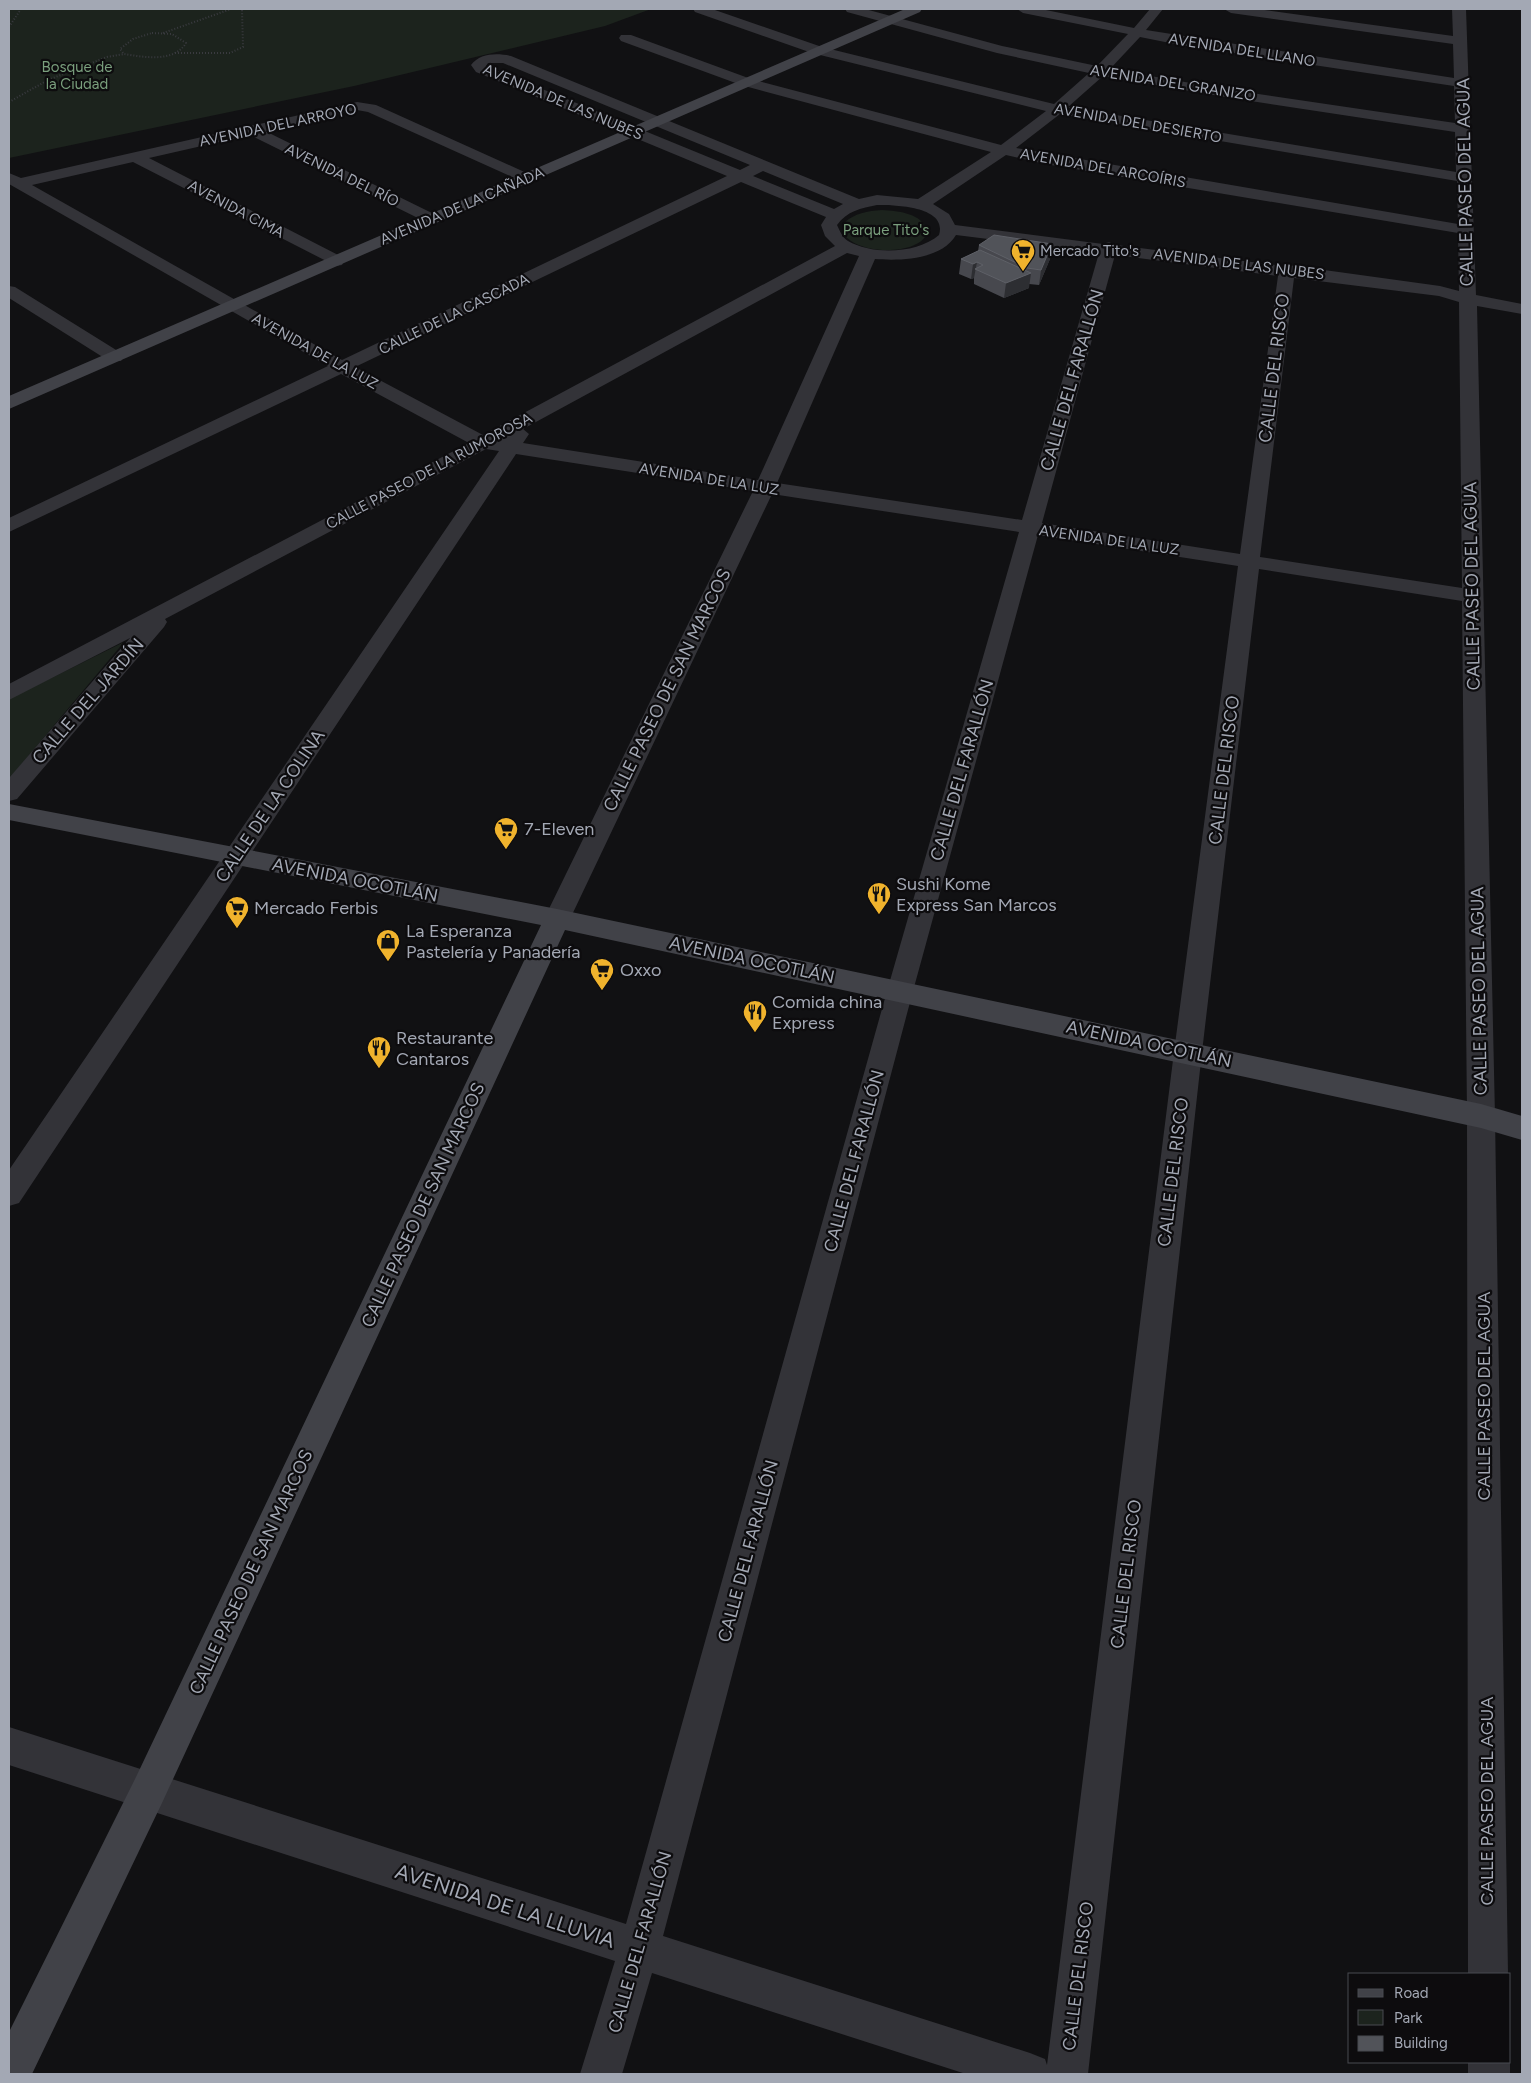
<svg xmlns="http://www.w3.org/2000/svg" width="1531" height="2083" viewBox="0 0 1531 2083" font-family="Figtree,sans-serif">
<style>
.green{fill:#1c231d}
.lines{fill:none;stroke-linecap:round;stroke-linejoin:round}
.path{stroke:#393a3f;stroke-width:2;stroke-dasharray:1 2;stroke-linecap:butt}
.street{fill:#333338;fill-rule:evenodd}
.secondary{fill:#414248;fill-rule:evenodd}
.wall{fill:#47484e}
.shaded-wall{fill:#2d2e32}
.building{fill:#515359;stroke:#5e6067}
.labels{text-anchor:middle;stroke-width:4.5;stroke-linejoin:round;paint-order:stroke}
.far-street-label{font-size:15px;fill:#a3a8b4;stroke:#0d0c0e}
.far-park-label{font-size:15px;fill:#7a9f7d;stroke:#0d0c0e}
.far-poi-label{font-size:15px;fill:#a3a8b4;stroke:#0d0c0e;text-anchor:start}
.street-label{font-size:18px;fill:#a3a8b4;stroke:#0d0c0e}
.poi-label{font-size:18px;fill:#a3a8b4;stroke:#0d0c0e;text-anchor:start}
.near-street-label{font-size:21px;fill:#a3a8b4;stroke:#0d0c0e}
</style>
<rect width="100%" height="100%" fill="#111113"/>
<path class="green" d="M9 9H651L605 26 354 86 9 158Z
M882 210C899 211 921 213 928 231 921 255 869 254 851 241 848 239 845 236 843 233L844 223C855 213 867 211 882 210Z
M124 642 9 779V699Z"/>
<g class="lines">
<path class="path" d="M9 27 21 9
M152 33 172 34 186 43C174 63 143 57 124 54L120 49 133 39Z
M163 33 231 9
M175 53H230L243 47 242 9
M9 102 48 80 107 57 124 54"/>
<path class="street" d="M693 9H712L822 47 1054 104 1089 73 997 53 847 12 845 9H865L1002 46 1097 66 1128 34 1023 13 1017 9H1041L1134 28 1150 9H1163L1146 30 1454 78 1453 44 1231 13 1224 9H1257L1453 36 1452 9H1466L1476 295 1522 304V314L1477 306 1495 1116 1508 1974H1468L1467 1116 1462 601 1259 569 1202 1052 1088 2074H966L652 1973 622 2074H580L615 1961 9 1765V1727L626 1924 887 991 1019 532 772 494 570 919 566 926 557 929 548 926 544 919 753 491 516 454 19 1203 9 1206V1170L499 451 486 449 165 619 167 622 164 627 17 799 9 801V778L130 638 9 700V684L469 443 341 374 9 532V518L328 366 9 184V173L21 178 357 102 376 105 531 175 534 178 531 181H521L368 112 357 110 265 131 438 216 440 219 438 222H426L250 135 149 158 342 257 344 261 342 265 336 266 133 162 32 185 342 360 727 176 476 72 471 65C480 53 497 53 511 56L859 199 877 195 918 199 991 152 741 85 621 41 619 38 621 35H631L751 79 1001 145 1046 111 812 53 695 12ZM1140 37 1180 45 1454 86 1455 123 1231 90 1110 69ZM488 63H503L750 165 740 170 486 66ZM1103 76 1231 98 1455 132 1456 172 1068 107ZM1060 114 1457 181 1458 224 1016 148ZM1006 155 1045 164 1458 233 1459 291 1440 286 1288 265 1283 266 1116 245 1109 242 1103 244 955 225 949 214 933 204ZM763 171 843 204 834 209 753 176ZM741 182 826 217 821 225 825 236 835 246 483 435 355 367ZM877 205C894 205 948 206 939 235 917 254 872 255 848 241 842 237 840 231 837 225 847 211 861 208 877 205ZM956 235 1099 253 1022 520 777 483 875 259C900 261 941 260 956 235ZM847 253 859 256 758 480 523 443 529 434 523 429ZM1115 255 1278 276 1240 554 1042 523ZM1294 278 1439 296 1459 302 1462 588 1260 557ZM1038 535 1238 566 1174 1052 1047 2065 1045 2059 1030 2053 663 1936 913 991Z
M9 286 15 287 121 353 124 357 121 361H109L9 298Z
M1468 2062H1510V2074H1468Z"/>
<path class="secondary" d="M905 9H922L920 12 9 409V396Z
M9 804 557 909 1481 1104 1522 1116V1140L1481 1128 565 930 162 1803 32 2074H9V2032L136 1777 541 925 9 820Z"/>
</g>
<path class="wall" d="M1052 244 1050 259 1039 285 1029 284V288L1004 298 974 284V278L971 279 959 274 961 259 978 251 979 245Z"/>
<path class="shaded-wall" d="M1052 244 1050 259 1039 285 1041 270Z
M977 262 974 278 971 279 973 264Z
M1031 273 1029 288 1004 298 1006 283Z"/>
<path class="building" d="M994 235 1052 244 1041 270 1027 268 979 245Z
M980 250 1031 273 1006 283 975 269 983 265 977 262 973 264 961 259Z"/>
<defs>
<g id="supermarket-pin" transform="scale(1.25)"><path d="M0 17L-7.5 6A9.5 9.5 0 1 1 7.5 6Z" fill="#f0b32d" stroke="#0d0c0e"/><path d="M-6-5.5h2.5l.6 2H6L4.5 2H-2.5L-4.4-4H-6ZM-1.5 3.2a1.3 1.3 0 1 0 .1 0ZM3 3.2a1.3 1.3 0 1 0 .1 0Z" fill="#111"/></g>
<g id="restaurant-pin" transform="scale(1.25)"><path d="M0 17L-7.5 6A9.5 9.5 0 1 1 7.5 6Z" fill="#f0b32d" stroke="#0d0c0e"/><path d="M-5-6h1v4h1v-4h1v4h1v-4h1v5L-1.5 .5V6h-2V.5L-5-1ZM5-6V6H3V1.5H1.5Q1.5-4 5-6Z" fill="#111"/></g>
<g id="shop-pin" transform="scale(1.25)"><path d="M0 17L-7.5 6A9.5 9.5 0 1 1 7.5 6Z" fill="#f0b32d" stroke="#0d0c0e"/><path d="M-5-2.5h2.3a2.7 3.5 0 0 1 5.4 0H5L5.5 6h-11ZM-1.5-2.5h3a1.5 2.3 0 0 0-3 0Z" fill="#111"/></g>
</defs>
<g fill-rule="evenodd">
<use href="#supermarket-pin" x="1023" y="251"/>
<use href="#supermarket-pin" x="506" y="829"/>
<use href="#restaurant-pin" x="879" y="894"/>
<use href="#supermarket-pin" x="237" y="908"/>
<use href="#shop-pin" x="388" y="941"/>
<use href="#supermarket-pin" x="602" y="970"/>
<use href="#restaurant-pin" x="755" y="1012"/>
<use href="#restaurant-pin" x="379" y="1048"/>
</g>
<g class="labels">
<g class="far-street-label">
<text transform="translate(1242 50) rotate(9)" y="5">AVENIDA DEL LLANO</text>
<text transform="translate(1173 83) rotate(9)" y="5">AVENIDA DEL GRANIZO</text>
<text transform="translate(563 102) rotate(23)" y="5">AVENIDA DE LAS NUBES</text>
<text transform="translate(1138 123) rotate(10)" y="5">AVENIDA DEL DESIERTO</text>
<text transform="translate(278 125) rotate(-12)" y="5">AVENIDA DEL ARROYO</text>
<text transform="translate(1103 168) rotate(10)" y="5">AVENIDA DEL ARCOÍRIS</text>
<text transform="translate(342 175) rotate(26)" y="5">AVENIDA DEL RÍO</text>
<text transform="translate(462 206) rotate(-23)" y="5">AVENIDA DE LA CAÑADA</text>
<text transform="translate(236 209) rotate(28)" y="5">AVENIDA CIMA</text>
<text transform="translate(1239 264) rotate(7)" y="5">AVENIDA DE LAS NUBES</text>
<text transform="translate(454 314) rotate(-26)" y="5">CALLE DE LA CASCADA</text>
<text transform="translate(315 351) rotate(29)" y="5">AVENIDA DE LA LUZ</text>
<text transform="translate(429 471) rotate(-28)" y="5">CALLE PASEO DE LA RUMOROSA</text>
<text transform="translate(709 479) rotate(9)" y="5">AVENIDA DE LA LUZ</text>
<text transform="translate(1109 540) rotate(8)" y="5">AVENIDA DE LA LUZ</text>
</g>
<g class="far-park-label">
<text x="77" y="72">Bosque de<tspan x="77" dy="17">la Ciudad</tspan></text>
<text x="886" y="235">Parque Tito's</text>
</g>
<g class="far-poi-label">
<text x="1040" y="256">Mercado Tito's</text>
</g>
<g class="street-label">
<text transform="translate(1465 182) rotate(-91)" y="6">CALLE PASEO DEL AGUA</text>
<text transform="translate(1274 368) rotate(-83)" y="6">CALLE DEL RISCO</text>
<text transform="translate(1072 380) rotate(-74)" y="6">CALLE DEL FARALLÓN</text>
<text transform="translate(1472 586) rotate(-91)" y="6">CALLE PASEO DEL AGUA</text>
<text transform="translate(667 690) rotate(-64)" y="6">CALLE PASEO DE SAN MARCOS</text>
<text transform="translate(88 701) rotate(-49)" y="6">CALLE DEL JARDÍN</text>
<text transform="translate(962 770) rotate(-74)" y="6">CALLE DEL FARALLÓN</text>
<text transform="translate(1224 770) rotate(-83)" y="6">CALLE DEL RISCO</text>
<text transform="translate(270 806) rotate(-56)" y="6">CALLE DE LA COLINA</text>
<text transform="translate(355 880) rotate(11)" y="6">AVENIDA OCOTLÁN</text>
<text transform="translate(752 960) rotate(12)" y="6">AVENIDA OCOTLÁN</text>
<text transform="translate(1479 991) rotate(-91)" y="6">CALLE PASEO DEL AGUA</text>
<text transform="translate(1149 1044) rotate(12)" y="6">AVENIDA OCOTLÁN</text>
<text transform="translate(854 1161) rotate(-75)" y="6">CALLE DEL FARALLÓN</text>
<text transform="translate(1173 1172) rotate(-83)" y="6">CALLE DEL RISCO</text>
<text transform="translate(423 1205) rotate(-65)" y="6">CALLE PASEO DE SAN MARCOS</text>
<text transform="translate(1484 1396) rotate(-90)" y="6">CALLE PASEO DEL AGUA</text>
<text transform="translate(748 1551) rotate(-75)" y="6">CALLE DEL FARALLÓN</text>
<text transform="translate(251 1572) rotate(-65)" y="6">CALLE PASEO DE SAN MARCOS</text>
<text transform="translate(1126 1574) rotate(-83)" y="6">CALLE DEL RISCO</text>
<text transform="translate(1487 1801) rotate(-90)" y="6">CALLE PASEO DEL AGUA</text>
<text transform="translate(640 1942) rotate(-74)" y="6">CALLE DEL FARALLÓN</text>
<text transform="translate(1078 1976) rotate(-83)" y="6">CALLE DEL RISCO</text>
</g>
<g class="poi-label">
<text x="524" y="835">7-Eleven</text>
<text x="896" y="890">Sushi Kome<tspan x="896" dy="21">Express San Marcos</tspan></text>
<text x="254" y="914">Mercado Ferbis</text>
<text x="406" y="937">La Esperanza<tspan x="406" dy="21">Pastelería y Panadería</tspan></text>
<text x="620" y="976">Oxxo</text>
<text x="772" y="1008">Comida china<tspan x="772" dy="21">Express</tspan></text>
<text x="396" y="1044">Restaurante<tspan x="396" dy="21">Cantaros</tspan></text>
</g>
<g class="near-street-label">
<text transform="translate(505 1906) rotate(18)" y="7">AVENIDA DE LA LLUVIA</text>
</g>
</g>
<rect width="1531" height="2083" fill="none" stroke="#a3a8b4" stroke-width="20"/>
<rect x="1348" y="1973" width="162" height="90" fill="#0d0c0e" stroke="#494a50"/>
<rect x="1358" y="1989" width="25" height="8" fill="#414248" stroke="#494a50"/>
<text x="1394" y="1998" font-size="15" fill="#a3a8b4">Road</text>
<rect x="1358" y="2010" width="25" height="15" fill="#1c231d" stroke="#494a50"/>
<text x="1394" y="2023" font-size="15" fill="#a3a8b4">Park</text>
<rect x="1358" y="2036" width="25" height="15" fill="#515359" stroke="#494a50"/>
<text x="1394" y="2048" font-size="15" fill="#a3a8b4">Building</text>
</svg>
